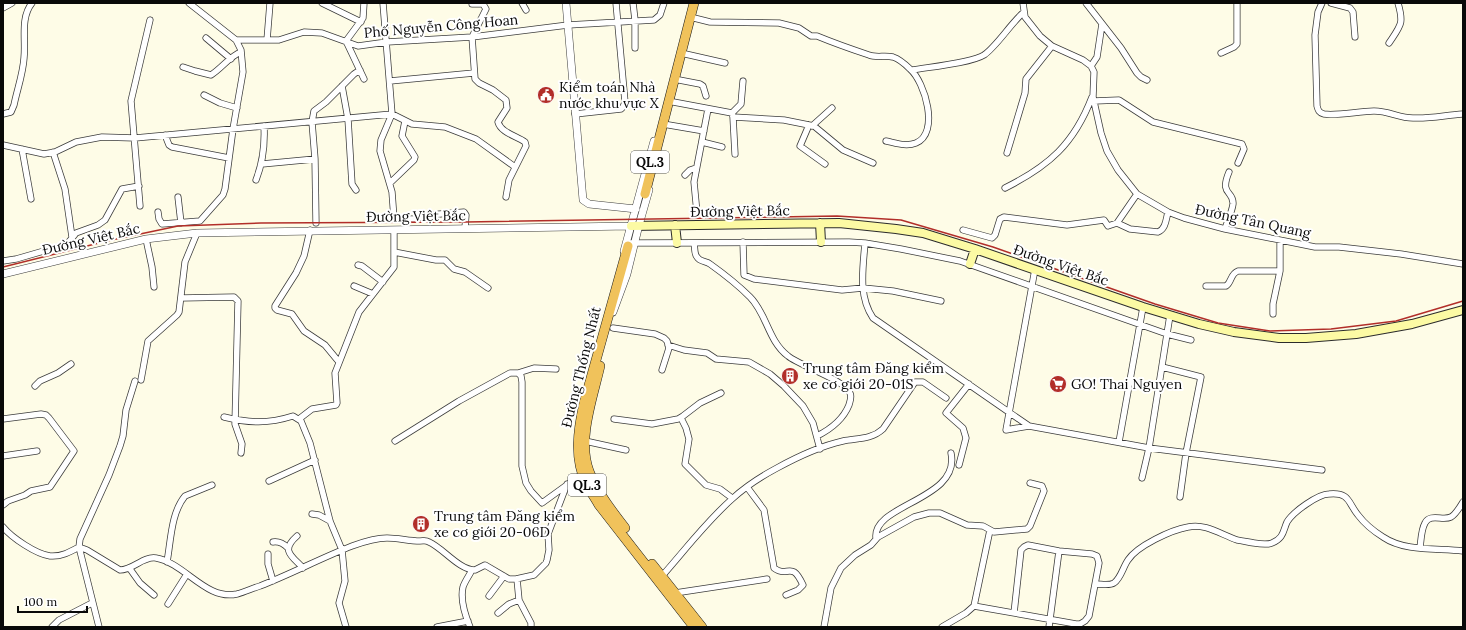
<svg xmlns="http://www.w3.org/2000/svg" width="1466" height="630" viewBox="0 0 1466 630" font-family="Lora,serif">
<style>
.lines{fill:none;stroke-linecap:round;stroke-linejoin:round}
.minor-casing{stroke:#3c3c3c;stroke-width:7}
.tertiary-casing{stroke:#3c3c3c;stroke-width:8}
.secondary-casing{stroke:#2b2b2b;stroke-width:10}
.trunk-casing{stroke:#1a1a1a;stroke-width:10}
.minor{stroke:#fff;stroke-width:5.5}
.tertiary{stroke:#fff;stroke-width:7}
.secondary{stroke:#fcfaa4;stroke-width:8}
.trunk{stroke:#f0c25b;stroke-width:9}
.rail{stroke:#b22e29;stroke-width:1.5}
.labels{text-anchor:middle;stroke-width:4;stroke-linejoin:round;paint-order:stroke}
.shield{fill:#fff;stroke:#535353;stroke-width:1}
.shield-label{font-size:13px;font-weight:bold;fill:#090909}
.street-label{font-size:14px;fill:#090909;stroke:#fff}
.poi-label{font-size:14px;fill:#090909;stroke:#fff;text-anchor:start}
</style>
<rect width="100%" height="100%" fill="#fefce7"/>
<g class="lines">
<g class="minor-casing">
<path id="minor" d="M189 3 236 40H279L304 32 322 33 358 46 387 42 472 37 568 25 654 20 660 15 664 3
M322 3 361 22
M364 3 363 18 346 41 364 79
M522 3 526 10
M633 3 635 20V48
M1023 3 1025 17 1040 36 1052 46 1083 60 1091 66 1094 72 1093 97 1101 133 1107 151 1118 170 1137 194 1168 212 1184 218 1225 229 1315 247H1339L1401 254 1463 264
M1086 3 1121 48 1137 73 1141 77 1147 80
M1322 3 1318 12 1315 35 1317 106C1318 110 1319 113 1324 114 1337 116 1360 111 1374 111 1389 111 1399 118 1413 118 1430 119 1446 115 1463 114
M1331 3 1350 8 1353 12 1355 37
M472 4H483L486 9 472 37 475 79 479 83 493 90 506 100 507 108 498 122C501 133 517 136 525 142L526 146 509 180 506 197
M3 8 12 3
M690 17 710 22 779 23 799 28 811 36H817C834 43 851 49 869 55 876 58 885 55 893 57 899 59 906 65 910 69 925 82 940 133 916 143 906 147 896 143 886 141
M206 38 231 59
M267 40 270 3
M1389 43C1401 25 1404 24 1398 3
M681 53 725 63
M1221 53 1234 47 1237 44V3
M1091 66 1097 57 1102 24
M183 67 195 71 211 75C222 68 230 56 241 52
M912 70C929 67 971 63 984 55 997 46 1011 23 1024 12
M674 79 700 84 703 86 706 96
M390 81 474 73
M342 86 348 119 352 184 356 190
M204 95 220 103 237 108
M668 101 732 113 733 117 784 120 814 126 843 150 873 163
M1094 101 1119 100 1153 122 1242 144 1244 149 1238 163
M732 113 741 104 743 81
M3 114 11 112 14 105C17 90 23 74 24 58 26 40 20 18 32 3
M575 114 621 109 623 107 625 102 616 3
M733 117 735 154
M663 124 704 131
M809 125 800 146 825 164
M812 126 832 108
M165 135 169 145 172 147 229 158
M702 142 722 147
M3 145 44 154 55 152 76 142 102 137 135 138 392 114 383 3
M22 149 31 199
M53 152 65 189 72 237
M1007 153 1025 93 1026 79 1052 46
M262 164 315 159
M685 175 690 170 696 168
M256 180C263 162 265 145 264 126
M390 183 414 160 415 157 402 136 405 121
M1005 188C1049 166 1074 144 1092 97
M178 197 181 223
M140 206 131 101 150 20
M158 212 159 219 162 224 200 221 223 195 225 189 233 129 243 72 241 50 236 40
M697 213 694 182 708 109
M316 223 315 159 312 122 314 111 326 102 354 74 360 70
M1117 223 1137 194
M465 228 466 215 464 212 428 215 415 219H394L392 192 380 151 381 140 392 114 412 124 445 127 476 139 515 167
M1225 229C1227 222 1232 212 1233 204 1234 190 1219 196 1229 172
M310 230 304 256 296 273 275 306V308L277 310 292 314 304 331 325 345 339 362
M963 230 992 238 995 235 1000 219 1004 217 1067 225 1104 220 1108 226 1117 223 1130 229 1158 232C1166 229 1166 219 1168 212
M146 239 152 267 154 287
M743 242 744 275 754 279 842 290 863 288 893 291 941 301
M630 243 849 242 865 243 901 249 960 261 1167 334 1191 340
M694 243C695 247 694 254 697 257 700 262 706 261 710 264 724 274 738 285 750 297 767 314 768 341 788 356 800 366 845 380 850 393 852 397 850 401 849 405 843 420 831 429 817 436
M865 243C863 268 858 296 873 318L1029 426 1149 448 1322 470
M394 252 436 260H445L454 269 465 272 488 288
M3 261 16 259 61 246 68 243 76 233 98 225 105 220 122 189 139 186
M358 265 362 266 383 282
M354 286 373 294
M1206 286H1226C1232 282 1230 274 1238 271H1280
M181 298 234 297 238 301 235 424 242 444 241 453
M1273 314V304L1280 271V240
M613 328 655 334 664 338 667 341 669 348 662 370
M668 345 684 350 707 353 716 359 749 362 770 374 784 386 803 406 813 423 820 449
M1162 367 1201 377 1186 453 1180 497
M518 373 534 368 556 369
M141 380 148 341 177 315 179 312 185 262 197 233
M35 386 40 381 58 373 71 364
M224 417C249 423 268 424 293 416L301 421 310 443 330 521 342 550 345 581 339 603 346 627
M681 418 686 428 689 439 685 464 706 485 720 489 732 498
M3 419 41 414 46 415 49 418 74 451 50 487 31 491 25 495 8 501 3 505
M299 419 312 409 336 405 337 403 335 373 337 368 359 312 394 267V230
M614 419 652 424 678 419 683 416 700 403 721 393
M1029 426 1006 430 1035 269
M395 441 459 401 510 373H518L521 376 522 382V466L526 483 531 491 542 503 582 474
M585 441 626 450
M1119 442 1143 307
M3 456 37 451
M959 465 966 438 963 428 946 413 969 384
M1142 478 1149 448 1170 315
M269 481 315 460
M747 487 764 510 774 568C788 579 791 559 803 585L798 590 786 595
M312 514 319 515 330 521
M3 527C12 538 36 554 50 556 61 557 70 552 79 547L87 550 120 570C133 570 143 556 156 558 185 563 206 601 237 594 245 592 253 588 260 586 291 574 321 558 352 546 363 542 376 538 387 538 398 538 409 541 420 541 424 541 426 540 429 542 443 548 459 570 475 570L485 565 509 579H516L534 575 546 563 547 560 549 550 548 534 567 484
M297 536C280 551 292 556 303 568
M876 538C872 504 961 500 951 453
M273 542C280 541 284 544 288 548
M1420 548C1421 541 1421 530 1425 523 1430 513 1443 521 1451 517 1456 514 1460 507 1463 502
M268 554V564L273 581
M167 562C171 540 171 513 185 496L212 485
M130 569 140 583 154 595
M662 576C685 550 706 522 732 499 745 487 762 476 777 468 797 457 821 446 843 441 857 438 871 440 883 429L915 382H923L946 398
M517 579 519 600 531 623V627
M1096 584C1101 584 1109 586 1114 583 1121 578 1123 567 1128 560 1137 546 1171 530 1188 527 1205 523 1220 534 1237 540 1243 541 1248 542 1254 543 1260 544 1267 545 1272 543 1284 538 1283 531 1287 522 1293 512 1318 494 1329 494 1350 492 1348 503 1358 515 1364 523 1375 532 1383 537 1405 552 1438 548 1463 551
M675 593 767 579
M489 596 504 576
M168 604 187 574
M974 606 1076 624H1080L1085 621 1089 616 1099 563 1097 556 1092 554 1059 551 1028 545 1024 547 1021 550 1014 613
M498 613 509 604 519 600
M52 627 59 620 92 603
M99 627 79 547 80 539 109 475 120 446 123 436 126 410 135 381
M437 627 468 621
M470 627C465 615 460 600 463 587 465 581 469 576 472 570
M824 627 831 588 841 568 855 555 871 545 878 537 914 517 929 513H940L967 525 983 526 994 532 1027 529 1030 526 1044 491 1042 486 1030 483
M942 627 966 613 974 606 990 530
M1049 627 1059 551"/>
</g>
<g class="tertiary-casing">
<path id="tertiary" d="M566 3 583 200 589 204 636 209
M624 251 654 141
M3 274 146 239 197 233 631 226
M613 312 627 274 639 225 649 190"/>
</g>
<g class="secondary-casing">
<path id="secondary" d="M820 223 821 242
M675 225 677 243
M631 226 839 223 896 229 923 233 975 249 1143 307 1199 324 1234 332 1279 338H1306L1356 334 1412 324 1463 310
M970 264 975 249"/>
</g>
<g class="trunk-casing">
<path id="trunk" d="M645 194 694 3
M628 246 584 403C578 430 574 458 586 483 590 491 595 498 599 505L694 627
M600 366C593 397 577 440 589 471 597 492 612 511 625 528
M652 564 702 627"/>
</g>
<use href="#minor" class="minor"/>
<use href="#tertiary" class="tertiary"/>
<use href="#secondary" class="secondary"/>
<use href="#trunk" class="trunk"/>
<path class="rail" d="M3 267 107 241 178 226 261 223 466 222 837 216 901 220 993 247 1155 304 1218 323 1270 331 1331 329 1396 321 1463 301"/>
</g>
<defs>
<g id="civic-disc" transform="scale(0.9)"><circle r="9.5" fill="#b22e29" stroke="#fff"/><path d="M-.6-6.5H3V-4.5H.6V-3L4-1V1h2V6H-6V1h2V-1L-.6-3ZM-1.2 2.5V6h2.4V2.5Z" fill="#fff"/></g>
<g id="building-disc" transform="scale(0.9)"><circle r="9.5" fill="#b22e29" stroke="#fff"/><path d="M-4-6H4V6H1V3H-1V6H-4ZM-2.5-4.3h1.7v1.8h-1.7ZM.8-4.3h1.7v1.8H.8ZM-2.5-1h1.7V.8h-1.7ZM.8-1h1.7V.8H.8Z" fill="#fff"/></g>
<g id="supermarket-disc" transform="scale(0.9)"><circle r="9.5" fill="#b22e29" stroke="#fff"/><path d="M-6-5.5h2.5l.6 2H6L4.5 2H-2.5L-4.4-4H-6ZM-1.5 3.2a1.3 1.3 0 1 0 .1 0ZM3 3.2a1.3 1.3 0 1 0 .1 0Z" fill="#fff"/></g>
</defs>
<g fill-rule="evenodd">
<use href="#civic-disc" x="546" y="95"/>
<use href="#building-disc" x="790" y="376"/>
<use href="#supermarket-disc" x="1058" y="384"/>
<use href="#building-disc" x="421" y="524"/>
</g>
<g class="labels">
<g class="shield">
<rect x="631" y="151" width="38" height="22" rx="3"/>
<rect x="568" y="474" width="38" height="22" rx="3"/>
</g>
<g class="shield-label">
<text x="650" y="167">QL.3</text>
<text x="587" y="490">QL.3</text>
</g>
<g class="street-label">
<text transform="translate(441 26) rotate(-5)" y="5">Phố Nguyễn Công Hoan</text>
<text transform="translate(740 211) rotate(-1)" y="5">Đường Việt Bắc</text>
<text transform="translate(416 216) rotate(-1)" y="5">Đường Việt Bắc</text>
<text transform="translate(1253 221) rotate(12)" y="5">Đường Tân Quang</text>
<text transform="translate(91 239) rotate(-13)" y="5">Đường Việt Bắc</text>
<text transform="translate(1061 265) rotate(19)" y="5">Đường Việt Bắc</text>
<text transform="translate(581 367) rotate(-76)" y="5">Đường Thống Nhất</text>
</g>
<g class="poi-label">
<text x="559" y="92">Kiểm toán Nhà<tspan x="559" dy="16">nước khu vực X</tspan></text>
<text x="803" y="373">Trung tâm Đăng kiểm<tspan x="803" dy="16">xe cơ giới 20-01S</tspan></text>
<text x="1071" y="389">GO! Thai Nguyen</text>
<text x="434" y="521">Trung tâm Đăng kiểm<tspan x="434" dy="16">xe cơ giới 20-06D</tspan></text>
</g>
</g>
<rect width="1466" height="630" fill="none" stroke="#090909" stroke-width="8"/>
<path d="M18 606v6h69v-6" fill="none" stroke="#090909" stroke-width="2"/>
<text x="24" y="606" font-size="12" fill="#090909" stroke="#ffffff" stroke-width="3" paint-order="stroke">100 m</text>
</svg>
